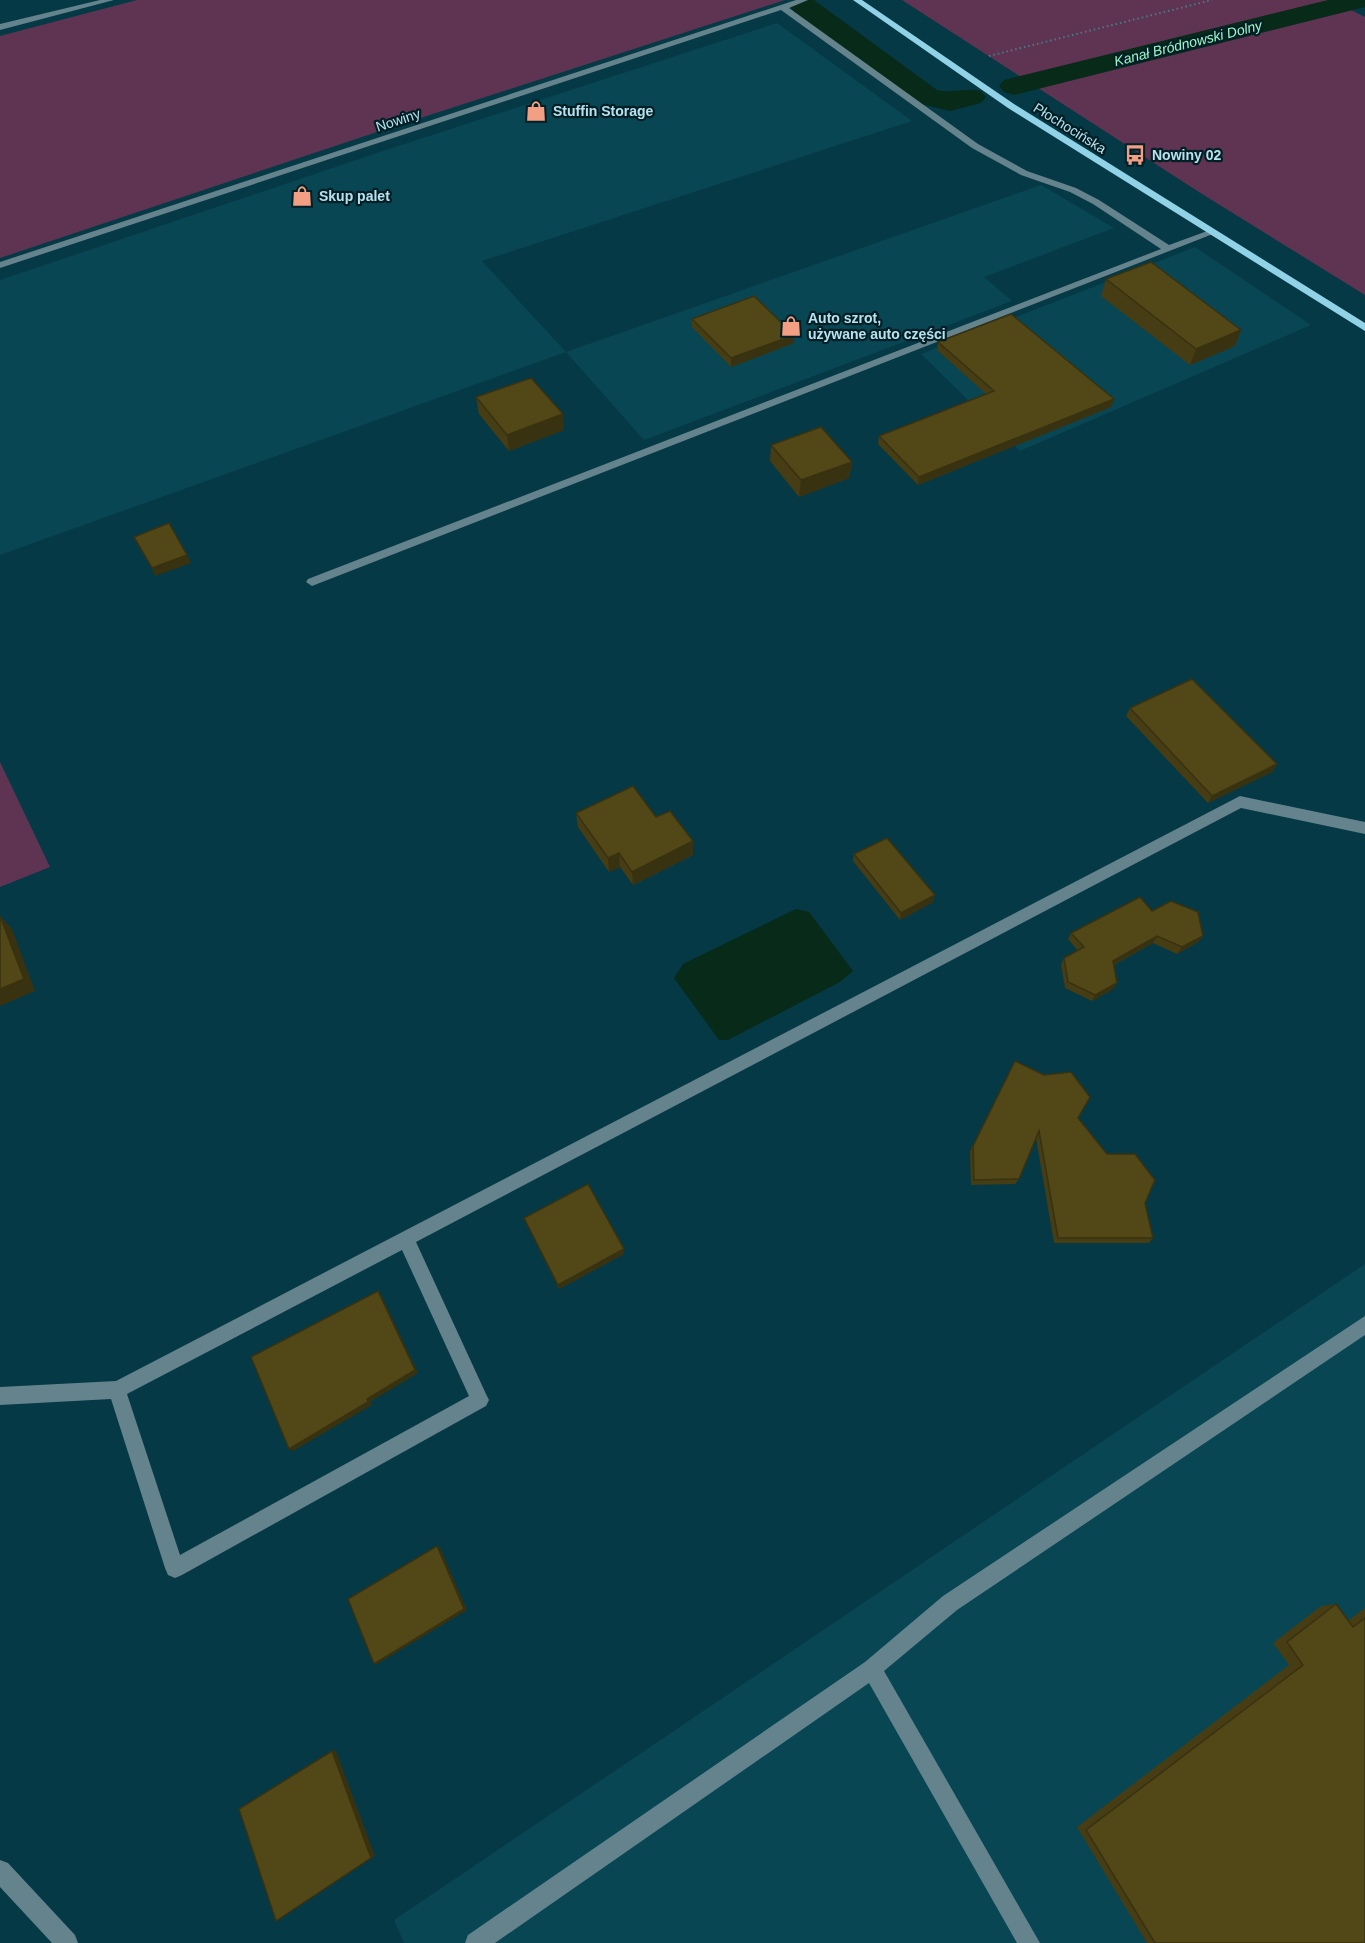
<svg xmlns="http://www.w3.org/2000/svg" width="1365" height="1943" viewBox="0 0 1365 1943" font-family="Helvetica,sans-serif">
<style>
.built{fill:#094654}
.green{fill:#5f3453}
.water{fill:#082a19}
.lines{fill:none;stroke-linecap:round;stroke-linejoin:round}
.canal{fill:#082a19;fill-rule:evenodd}
.path{stroke:#497986;stroke-width:2;stroke-dasharray:1.5 3;stroke-linecap:butt}
.minor{fill:#64838c;fill-rule:evenodd}
.major{fill:#91d2e6;fill-rule:evenodd}
.wall{fill:#463d14}
.shaded-wall{fill:#393210}
.building{fill:#514717;stroke:#393210;stroke-width:1.5}
.labels{text-anchor:middle;stroke-width:4.5;stroke-linejoin:round;paint-order:stroke}
.far-water-label{font-size:14px;font-style:italic;fill:#9cf8c4;stroke:#021f26}
.far-poi-label{font-size:14px;font-weight:bold;fill:#b8e1ed;stroke:#021f26;text-anchor:start}
.far-street-label{font-size:14px;fill:#b8e1ed;stroke:#021f26}
</style>
<rect width="100%" height="100%" fill="#053946"/>
<path class="built" d="M777 23 912 121 482 261 566 352 1041 185 1114 228 984 277 1012 301 644 440 566 352 0 555V280L380 152Z
M1195 247 1311 325 1020 451 921 354Z
M1365 1264V1943H404L394 1920Z"/>
<path class="green" d="M137 0H785L371 134 0 258V36Z
M902 0H1331L1365 17V295L1202 194Z
M0 762 50 867 0 887Z"/>
<path class="water" d="M796 909 809 912 853 971 840 982 728 1040H719L674 978 683 964Z"/>
<g class="lines">
<path class="canal" d="M794 0H814L937 90C953 94 966 87 981 91L986 97 981 103 950 111 917 103 794 12 790 6Z
M1328 0H1365V7L1014 95 1004 92 999 86 1004 80Z"/>
<path class="path" d="M989 56 1212 0"/>
<path class="minor" d="M100 0H114L0 30V24Z
M796 0H808L789 8 978 144 1027 171 1076 188 1099 200 1169 245 1210 230 1218 232 312 586 306 582 308 579 1161 249 1093 204 1070 192 1021 175 972 148 781 10 0 268V262Z
M1240 796 1365 822V834L1241 808 416 1242 486 1394 489 1400 486 1406 182 1575 175 1578 168 1575 165 1568 111 1399 0 1405V1387L116 1381ZM402 1250 469 1396 180 1555 127 1394Z
M1365 1316V1335L957 1610 884 1671 1040 1943H1017L869 1683 495 1943H465L468 1935 865 1662 943 1596Z
M0 1860 8 1863 75 1935 78 1943H52L0 1887Z"/>
<path class="major" d="M853 0H862L1014 104 1365 323V331L1008 108Z"/>
</g>
<path class="wall" d="M1106 279 1241 330 1235 346 1190 365 1101 296Z
M692 319 794 343 731 367 692 327Z
M938 342 1114 399 1111 407 918 485 878 444 879 436 986 394 937 350Z
M476 397 564 430 509 451 479 414Z
M771 445 852 462 849 478 799 497 770 461Z
M1130 708 1277 764 1272 772 1208 803 1126 716Z
M576 813 656 817 693 855 633 885 620 867 609 872 578 827Z
M854 854 933 902 900 920 853 861Z
M1152 911 1203 936 1198 942 1177 954 1153 943 1114 965 1117 983 1113 989 1092 1001 1065 988 1061 964 1064 958 1078 951 1068 939 1071 933Z
M1015 1061 1078 1118 1145 1203 1153 1238 1149 1243H1054L1036 1138 1019 1179 1015 1184 971 1185 970 1151Z
M524 1218 624 1254 559 1289Z
M1336 1604 1348 1621 1365 1608V1943H1147L1077 1827 1289 1665 1273 1643 1321 1606Z"/>
<path class="shaded-wall" d="M1241 330 1235 346 1190 365 1196 349Z
M794 335V343L731 367V358Z
M1114 399 1111 407 918 485 919 477Z
M563 414 564 430 509 451 507 435Z
M852 462 849 478 799 497 801 480Z
M187 555 191 563 155 576 152 568Z
M1277 764 1272 772 1208 803 1212 796Z
M693 841V855L633 885 632 872Z
M619 853 620 867 609 872 608 858Z
M935 895 933 902 900 920 901 913Z
M0 916 12 929 35 991 0 1006Z
M1157 936 1153 943 1109 967 1113 961Z
M1203 936 1198 942 1177 954 1182 947Z
M1117 983 1113 989 1092 1001 1095 995Z
M624 1249V1254L559 1289 558 1285Z
M378 1291 381 1295 418 1373 370 1402 372 1405 293 1451 289 1449Z
M437 1546 440 1548 467 1610 377 1664H374Z
M332 1751H336L375 1856 281 1918Z"/>
<path class="building" d="M1151 262 1241 330 1196 349 1106 279Z
M754 296 794 335 731 358 692 319Z
M1011 314 1114 399 919 477 879 436 994 391 938 342Z
M531 378 563 414 507 435 476 397Z
M821 427 852 462 801 480 771 445Z
M169 523 187 555 152 568 134 537Z
M1192 679 1277 764 1212 796 1130 708Z
M633 786 656 817 670 811 693 841 632 872 619 853 608 858 576 813Z
M887 838 935 895 901 913 854 854Z
M1140 897 1152 911 1171 901 1198 912 1203 936 1182 947 1157 936 1113 961 1117 983 1095 995 1068 982 1064 958 1084 947 1071 933Z
M0 916 24 979 0 989Z
M1015 1061 1044 1075 1071 1072 1090 1097 1078 1118 1107 1154H1135L1155 1180 1145 1203 1153 1238H1058L1039 1131 1019 1179 974 1180 973 1146Z
M588 1184 624 1249 558 1285 524 1218Z
M378 1291 415 1370 367 1399 368 1402 289 1449 251 1357Z
M437 1546 464 1609 374 1664 348 1599Z
M1336 1604 1353 1627 1365 1618V1943H1155L1086 1830 1303 1665 1287 1642Z
M332 1751 371 1858 276 1921 239 1809Z"/>
<defs>
<g id="shop-bare" transform="scale(1.62)"><path d="M-5-2.5h2.3a2.7 3.5 0 0 1 5.4 0H5L5.5 6h-11ZM-1.5-2.5h3a1.5 2.3 0 0 0-3 0Z" fill="#f39f84" stroke="#021f26" stroke-width="2.5" paint-order="stroke"/></g>
<g id="bus-bare" transform="scale(1.62)"><path d="M-5-6H5V4H4V6H2V4H-2V6H-4V4H-5ZM-3.5-4V0h7V-4ZM-3.5 1.2v1.5H-2V1.2ZM2 1.2v1.5H3.5V1.2Z" fill="#f39f84" stroke="#021f26" stroke-width="2.5" paint-order="stroke"/></g>
</defs>
<g fill-rule="evenodd">
<use href="#shop-bare" x="536" y="111"/>
<use href="#bus-bare" x="1135" y="155"/>
<use href="#shop-bare" x="302" y="196"/>
<use href="#shop-bare" x="791" y="326"/>
</g>
<g class="labels">
<g class="far-water-label">
<text transform="translate(1188 43) rotate(-14)" y="5">Kanał Bródnowski Dolny</text>
</g>
<g class="far-poi-label">
<text x="553" y="116">Stuffin Storage</text>
<text x="1152" y="160">Nowiny 02</text>
<text x="319" y="201">Skup palet</text>
<text x="808" y="323">Auto szrot,<tspan x="808" dy="16">używane auto części</tspan></text>
</g>
<g class="far-street-label">
<text transform="translate(398 120) rotate(-18)" y="5">Nowiny</text>
<text transform="translate(1070 128) rotate(32)" y="5">Płochocińska</text>
</g>
</g>
</svg>
